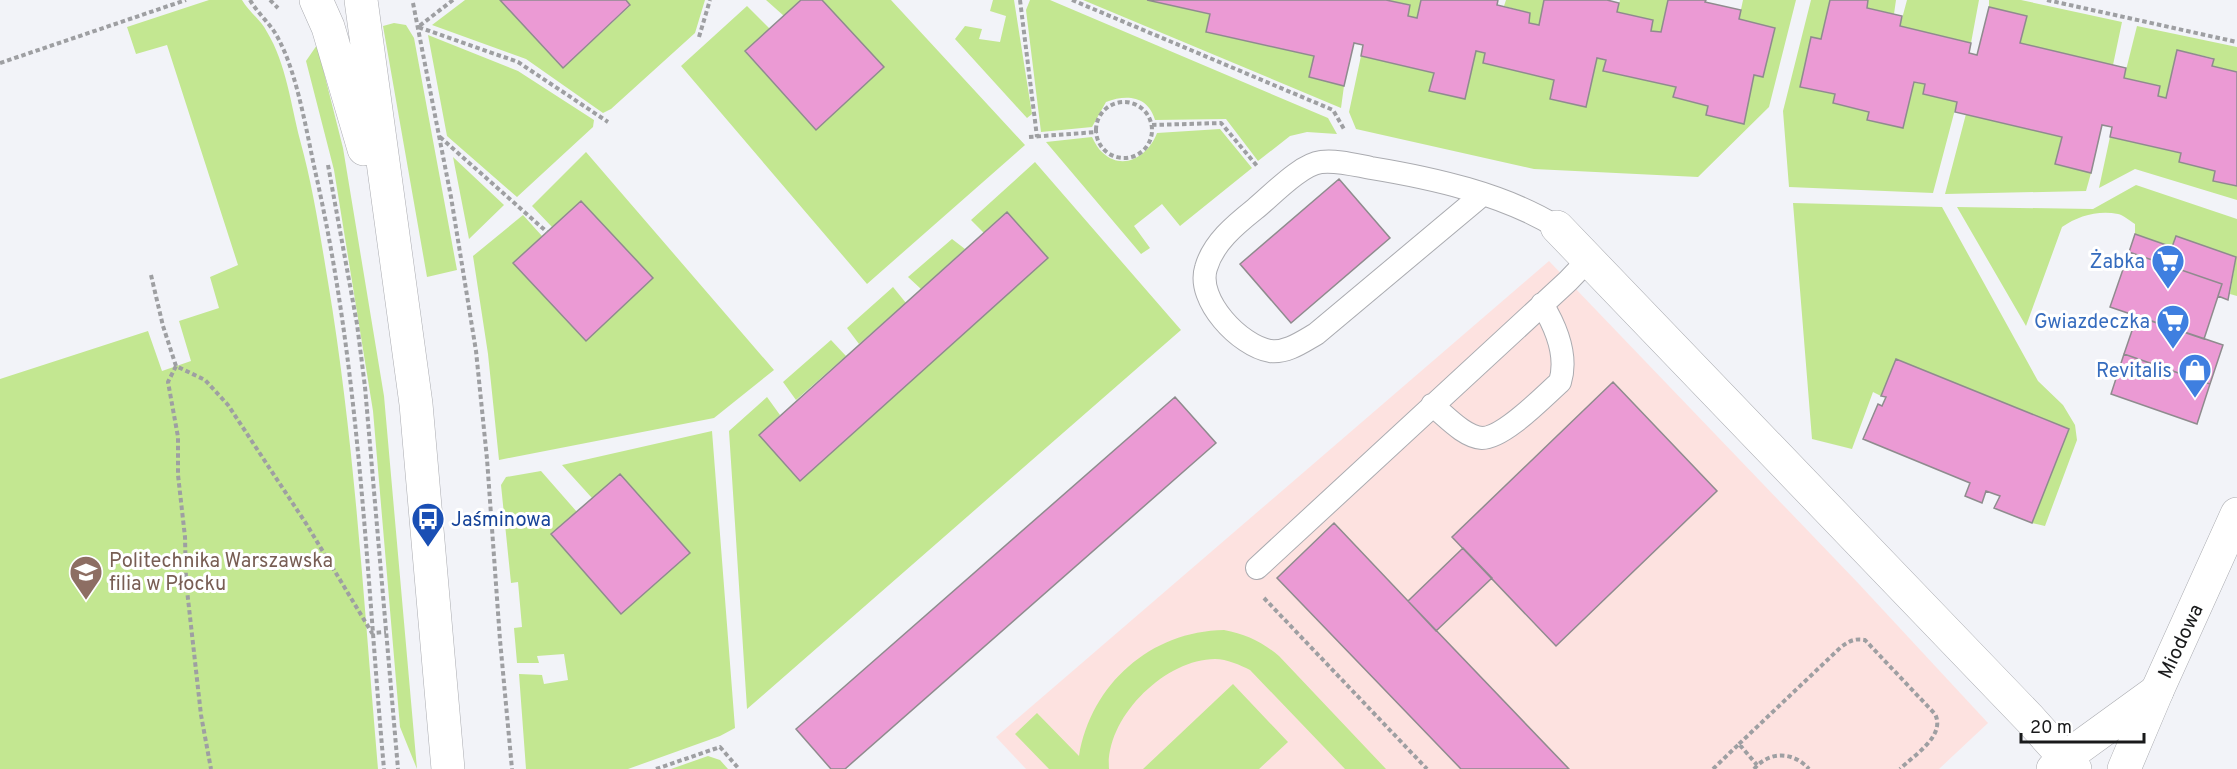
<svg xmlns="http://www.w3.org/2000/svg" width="2237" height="769" viewBox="0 0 2237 769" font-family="Overpass,sans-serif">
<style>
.industrial{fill:#fde2e0}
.green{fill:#c3e791}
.building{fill:#eb9ad4;stroke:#8f8b8e;stroke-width:1.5}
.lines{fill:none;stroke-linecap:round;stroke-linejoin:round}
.lane-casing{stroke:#aaabb0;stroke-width:24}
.street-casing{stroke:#aaabb0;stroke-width:34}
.secondary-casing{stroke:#aaabb0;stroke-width:34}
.path{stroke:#9e9fa2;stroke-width:4;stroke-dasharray:4.5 3;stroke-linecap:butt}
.lane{stroke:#fff;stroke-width:22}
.street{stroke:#fff;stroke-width:33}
.secondary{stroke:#fff;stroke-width:33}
.labels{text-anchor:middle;stroke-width:6;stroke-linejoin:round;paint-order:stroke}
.shop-label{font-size:20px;fill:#366cbe;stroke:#fff;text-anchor:end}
.transit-label{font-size:20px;fill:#164399;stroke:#fff;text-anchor:start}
.education-label{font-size:20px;fill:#785e54;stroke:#fff;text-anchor:start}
.street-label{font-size:20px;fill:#191a1b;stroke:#fff}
</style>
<rect width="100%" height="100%" fill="#f2f3f8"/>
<path class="industrial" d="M1549 261 1858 583 1988 723 1939 769H1026L996 737Z"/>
<path class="green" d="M209 0H242C249 12 261 20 267 32 286 63 291 105 300 140 313 187 320 234 328 282 355 443 364 607 378 769H0V379L148 331 162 371 191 361 179 321 219 308 210 277 238 265 167 45 136 54 127 27Z
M465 0H500L563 68 630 6 626 0H705L695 33 611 109 603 113 526 59 432 25Z
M766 0H801L784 16Z
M822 0H891L1025 145 867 284 681 66 747 6 770 29 745 52 816 129 884 67Z
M993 0H1014L1032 114 1027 118 955 39 965 26 982 29 979 39 1000 42 1006 16 990 11Z
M1030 0H1050L1328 118 1337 134 1307 132 1290 136 1258 161 1226 119 1155 120C1148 96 1127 94 1106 102L1092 127 1041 132 1026 10Z
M1083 0H1147L1210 14 1206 32 1314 56 1309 77 1344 86 1341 108Z
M1386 0H1421L1417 18 1408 16 1410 5Z
M1506 0H1544L1539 25 1529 23 1530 13 1504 6Z
M1620 0H1668L1661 32 1651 31 1653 20 1617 12Z
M1743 0H1796L1769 107 1698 177 1534 169 1356 129 1349 112 1361 56 1434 73 1429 91 1465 99 1476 51 1485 53 1483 63 1554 80 1550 99 1586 107 1597 58 1606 60 1604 71 1676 87 1673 97 1708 106 1707 115 1743 123 1754 75 1763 77 1774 28 1739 19Z
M1811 0H1830L1821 39 1811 37 1800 87 1835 94 1833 103 1869 112 1867 120 1903 128 1914 82 1925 84 1923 94 1957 102 1933 193 1789 187 1783 111Z
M1868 0H1896L1894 14 1867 8Z
M1907 0H1979L1971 43 1900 26Z
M1989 0H2021L2122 22 2113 65 2020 43 2027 16 1989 7Z
M394 23 406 25 414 38 457 270 427 277 383 26Z
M2137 26 2237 47V72L2212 66 2213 58 2177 50 2166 98 2158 96 2159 86 2124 78Z
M428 35 518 71 594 120 593 127 517 197 447 136Z
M317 45 343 148 384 396 417 769 400 727 373 411 334 170 306 61Z
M1966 114 2062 137 2056 164 2091 173 2086 191 1945 194Z
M1220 129 1252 168 1180 226 1162 204 1134 226 1150 248 1141 254 1046 142 1092 137C1095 143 1098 149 1103 153 1124 172 1149 155 1157 133Z
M2110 137 2181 153 2215 171 2214 181 2237 186V200L2135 169 2099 188Z
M586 152 774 370 714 418 499 460 488 354 473 256 523 215 542 236 514 263 585 340 653 278 581 201 552 227 532 206Z
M453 157 504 205 469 239Z
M1035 162 1181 330 747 709 729 431 767 397 780 415 759 435 800 481 1048 258 1007 212 984 233 971 220Z
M2136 185 2237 219V296L2230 294 2236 257 2172 247 2135 234V224C2130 221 2123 215 2118 214 2098 210 2078 216 2062 227L2026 326 1957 207 2093 209Z
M1793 203 1942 207 2038 381 2063 405 2075 425 2077 440 2045 526 2032 523 2069 429 1896 359 1881 396 1873 392 1852 449 1812 439Z
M952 239 965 249 921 289 908 277Z
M893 287 906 303 859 344 847 328Z
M831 340 846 356 796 400 783 382Z
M712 431 735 728 720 736 628 769H526L519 674 542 675 544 684 568 680 564 654 537 656 539 663H517L514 628 522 627 518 582 511 583 501 485 506 477 541 471 577 512 592 498 562 465Z
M1224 630C1246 634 1262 642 1279 656L1386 769H1345L1250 670C1240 665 1227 659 1215 659 1165 659 1105 718 1109 769H1049L1015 734 1037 713 1079 756C1091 684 1151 631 1224 630Z
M1233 684 1288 742 1259 769H1143Z
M708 756 720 760 728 769H671Z"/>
<path class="building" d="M500 0H626L630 5 563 68Z
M801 0H822L884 67 816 130 745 51Z
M1147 0H1386L1410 5 1408 16 1417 18 1421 0H1498L1497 5 1530 13 1529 23 1539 25 1544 0H1607L1619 3 1617 12 1653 20 1651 31 1661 32 1668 0H1706L1705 2 1741 10 1739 19 1775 28 1763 77 1754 75 1744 124 1706 115 1708 106 1673 97 1676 87 1603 71 1606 60 1597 58 1586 107 1550 99 1554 80 1483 63 1485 53 1476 51 1465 99 1429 91 1434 73 1361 56 1363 45 1354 43 1344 86 1309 77 1314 56 1206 32 1210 14Z
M1830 0H1868L1867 8 1902 16 1900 26 1971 43 1969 53 1977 55 1989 7 2027 16 2020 43 2126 68 2124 78 2160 86 2158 96 2166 98 2177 50 2214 59 2212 66 2237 72V186L2213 181 2215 171 2179 162 2181 153 2110 137 2112 127 2102 125 2091 173 2055 164 2062 137 1955 112 1957 102 1923 94 1925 84 1914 82 1903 128 1867 120 1869 112 1833 103 1835 94 1800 87 1811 37 1821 39Z
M1339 179 1390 238 1291 323 1240 264Z
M581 201 653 278 586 341 513 263Z
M1007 212 1048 258 800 481 759 435Z
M2135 234 2172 247 2176 236 2236 257 2228 300 2218 296 2222 284 2129 252Z
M2129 252 2222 284 2204 339 2110 307Z
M2137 316 2223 345 2210 384 2124 354Z
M2124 354 2210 384 2197 424 2111 394Z
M1896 359 2069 429 2032 523 1994 508 2000 496 1986 491 1982 503 1965 496 1970 483 1863 439 1878 404 1882 406 1886 397 1881 396Z
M1613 382 1717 491 1556 646 1452 537Z
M1175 397 1216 443 845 769H831L796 729Z
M620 474 690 553 621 614 551 534Z
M1334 523 1408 601 1569 769H1461L1277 578Z
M1463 548 1492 578 1436 631 1408 601Z"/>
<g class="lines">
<g class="lane-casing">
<path id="lane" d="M1482 195 1316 334C1302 342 1287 353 1270 351 1240 346 1196 300 1206 268 1213 243 1235 225 1255 209 1271 196 1301 164 1321 162 1337 160 1355 165 1371 168 1432 178 1504 194 1557 227
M1432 405C1445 415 1464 437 1482 438 1504 438 1543 397 1560 382 1568 356 1556 327 1542 304
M1257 568 1568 281 1589 259"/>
</g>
<g class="street-casing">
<path id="street" d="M1557 227 2030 719 2075 769
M2053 769 2066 757 2157 691"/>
</g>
<g class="secondary-casing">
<path id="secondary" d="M316 0 328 27 364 149
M361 0 416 404 448 769
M2124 769 2157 691 2237 514"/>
</g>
<path class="path" d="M250 0C258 14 272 25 279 40 298 76 307 135 316 175 360 370 366 571 384 769
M270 0 278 8
M453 0 418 27 518 62 608 122
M1020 0 1037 137
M1072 0 1333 110 1344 129
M2047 0 2237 42
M413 3 451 197 476 351 487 459 500 640 512 769
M699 37 710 0
M0 63 186 0
M1096 130a28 28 0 1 1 56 0a28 28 0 1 1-56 0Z
M1152 125 1221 123 1257 166
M440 137 547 232
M1029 137 1097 132
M328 165 357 324 365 387 398 769
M151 275 163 326 176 366 205 380 228 405 307 525 372 633 386 632
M176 366 168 382 178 437V475L185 537 186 581 201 715 211 769
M1264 598 1427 769
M1739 744 1841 647C1849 641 1855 638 1865 640L1935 714C1946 736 1914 755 1900 769
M656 769 720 747 739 769
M1713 769 1739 744 1757 765
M1754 769C1770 750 1794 752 1809 769"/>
<use href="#lane" class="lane"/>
<use href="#street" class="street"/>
<use href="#secondary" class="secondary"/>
</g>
<defs>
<g id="supermarket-pin" transform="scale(1.725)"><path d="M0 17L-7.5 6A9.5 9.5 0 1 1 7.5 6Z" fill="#3f7fe0" stroke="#fff"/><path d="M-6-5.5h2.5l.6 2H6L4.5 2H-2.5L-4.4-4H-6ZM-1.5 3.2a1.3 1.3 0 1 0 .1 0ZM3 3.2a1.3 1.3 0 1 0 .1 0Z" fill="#fff"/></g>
<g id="shop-pin" transform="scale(1.725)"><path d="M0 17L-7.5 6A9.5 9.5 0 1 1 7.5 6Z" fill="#3f7fe0" stroke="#fff"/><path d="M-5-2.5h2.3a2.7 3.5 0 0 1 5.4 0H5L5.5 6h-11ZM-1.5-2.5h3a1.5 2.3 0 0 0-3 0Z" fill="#fff"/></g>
<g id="bus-pin" transform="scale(1.725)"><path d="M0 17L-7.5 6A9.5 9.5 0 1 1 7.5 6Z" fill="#1a4fb4" stroke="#fff"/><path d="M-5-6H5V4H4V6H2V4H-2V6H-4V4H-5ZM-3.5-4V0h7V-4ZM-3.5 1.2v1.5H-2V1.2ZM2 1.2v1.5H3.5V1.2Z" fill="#fff"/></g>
<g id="university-pin" transform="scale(1.725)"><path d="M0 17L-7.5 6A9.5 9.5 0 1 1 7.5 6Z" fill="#8d6e63" stroke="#fff"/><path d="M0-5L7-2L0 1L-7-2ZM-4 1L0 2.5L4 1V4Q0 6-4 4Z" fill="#fff"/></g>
</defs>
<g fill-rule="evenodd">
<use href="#supermarket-pin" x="2168" y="261"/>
<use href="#supermarket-pin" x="2173" y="321"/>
<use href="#shop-pin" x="2195" y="370"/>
<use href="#bus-pin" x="428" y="519"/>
<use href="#university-pin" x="86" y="572"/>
</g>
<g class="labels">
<g class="shop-label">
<text x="2145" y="268">Żabka</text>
<text x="2150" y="328">Gwiazdeczka</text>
<text x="2172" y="377">Revitalis</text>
</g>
<g class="transit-label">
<text x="451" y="526">Jaśminowa</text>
</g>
<g class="education-label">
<text x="109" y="567">Politechnika Warszawska<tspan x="109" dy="23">filia w Płocku</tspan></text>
</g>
<g class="street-label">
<text transform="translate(2180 641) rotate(-65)" y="7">Miodowa</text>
</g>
</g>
<path d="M2021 733v9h123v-9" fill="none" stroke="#191a1b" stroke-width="3"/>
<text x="2030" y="733" font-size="18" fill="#191a1b" stroke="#ffffff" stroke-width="4.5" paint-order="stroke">20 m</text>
</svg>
